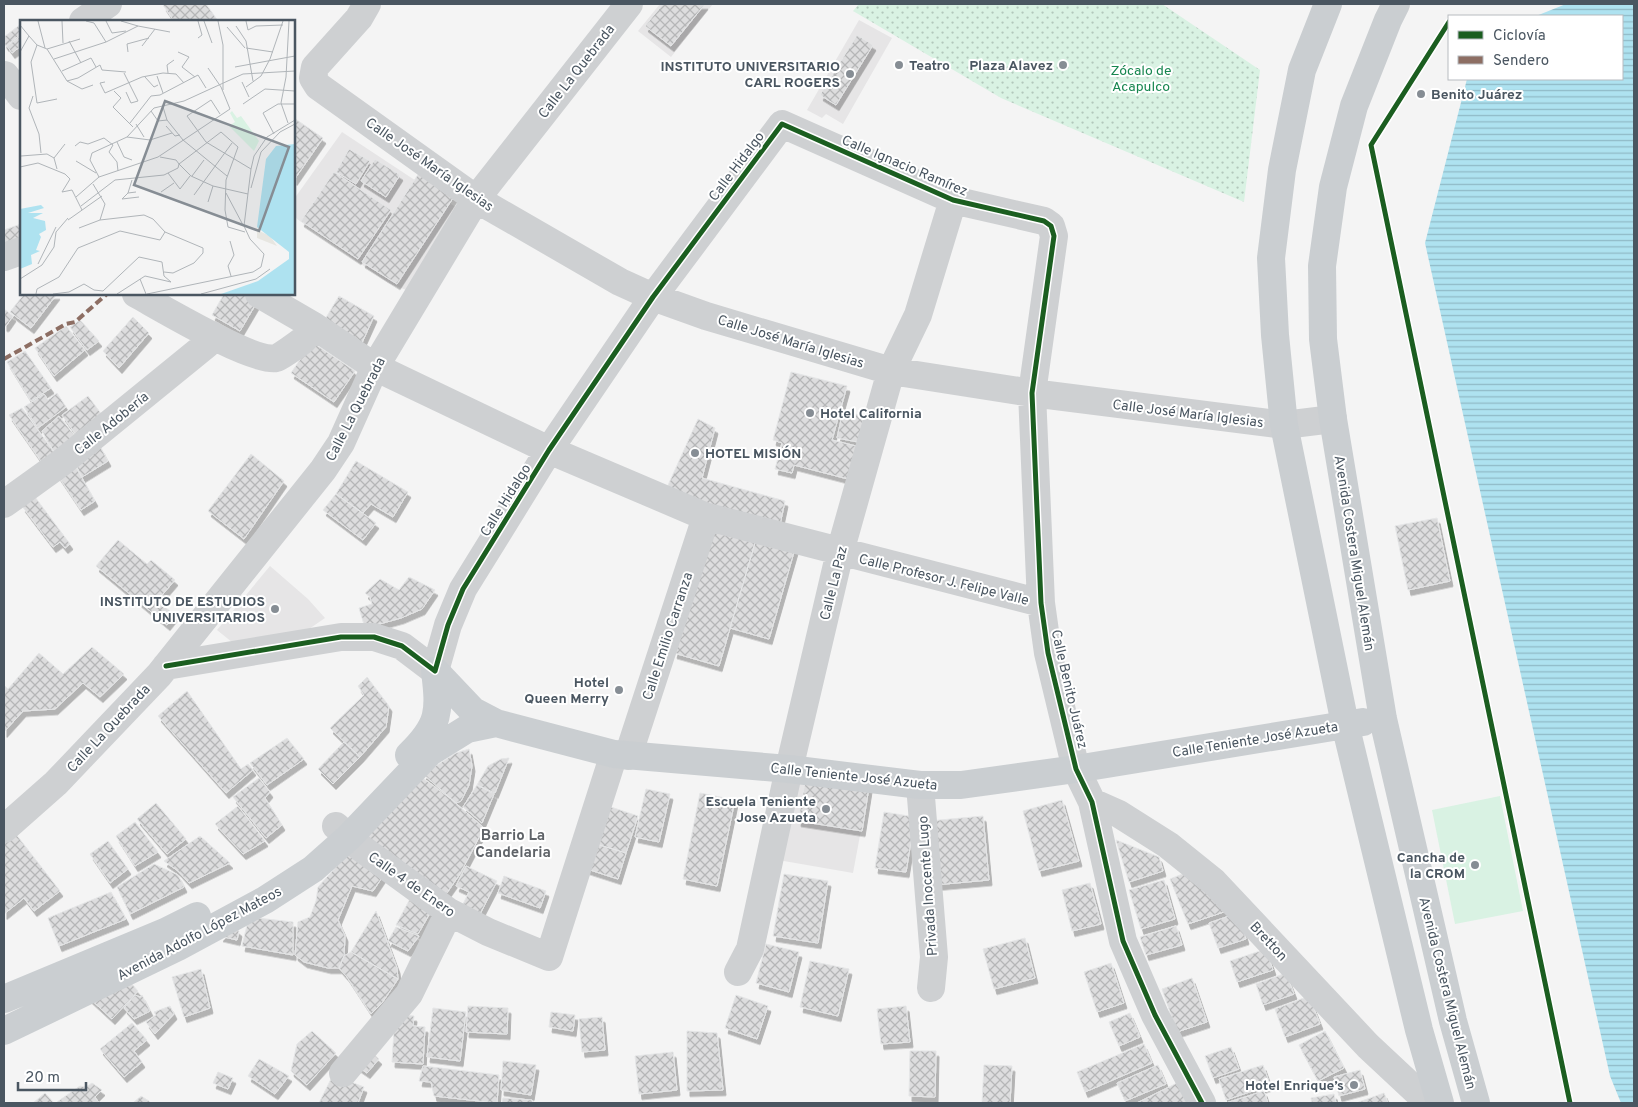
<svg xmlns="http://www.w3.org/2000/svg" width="1638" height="1107" viewBox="0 0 1638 1107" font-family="Overpass,sans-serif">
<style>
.education{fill:#e6e5e6}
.grass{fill:url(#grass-dots)}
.garden{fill:#d9f2e3}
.water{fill:url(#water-rules)}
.building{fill:url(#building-cross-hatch);stroke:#e5e6e7;filter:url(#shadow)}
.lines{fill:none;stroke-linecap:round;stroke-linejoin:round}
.minor{stroke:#ced0d2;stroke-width:28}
.major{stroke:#caced1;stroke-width:28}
.quiet{stroke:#8d6e63;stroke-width:4;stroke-dasharray:8 4;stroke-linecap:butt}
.cycleway-casing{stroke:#fff;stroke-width:8}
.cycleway{stroke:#1b5e20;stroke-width:5}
.poi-dot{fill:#868d94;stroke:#fff;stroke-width:2}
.labels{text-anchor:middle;stroke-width:4;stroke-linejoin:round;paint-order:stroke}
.poi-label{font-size:14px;font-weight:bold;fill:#4a5661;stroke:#fff;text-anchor:end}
.park-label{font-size:14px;fill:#17864f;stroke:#fff}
.street-label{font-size:14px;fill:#4a5661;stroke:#fff}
.neighbourhood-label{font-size:15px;font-weight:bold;fill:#5f6368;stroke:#fff}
.inset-road{fill:none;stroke:#b0b5b9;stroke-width:1}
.view{fill:#868d94;fill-opacity:0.15;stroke:#868d94;stroke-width:2.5}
.inset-edge{fill:none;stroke:#4a5661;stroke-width:2.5}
</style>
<defs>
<pattern id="grass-dots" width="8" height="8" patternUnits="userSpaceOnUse" patternTransform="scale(1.25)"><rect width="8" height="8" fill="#d9f2e3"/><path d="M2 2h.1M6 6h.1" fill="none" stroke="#b2c7bb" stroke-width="1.8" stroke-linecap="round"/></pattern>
<pattern id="water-rules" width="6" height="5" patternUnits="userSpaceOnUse" patternTransform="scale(1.25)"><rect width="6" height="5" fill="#aee2f0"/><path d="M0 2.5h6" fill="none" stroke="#90bac6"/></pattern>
<pattern id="building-cross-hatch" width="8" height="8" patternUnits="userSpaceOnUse" patternTransform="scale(1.25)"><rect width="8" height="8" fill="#ddddde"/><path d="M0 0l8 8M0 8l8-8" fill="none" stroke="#b5b6b7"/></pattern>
<filter id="shadow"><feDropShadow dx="3" dy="5.5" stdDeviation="0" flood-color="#0004"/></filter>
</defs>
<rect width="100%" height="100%" fill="#f4f4f4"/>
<path class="education" d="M660 4H713L671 57 638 31Z
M859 20 892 38 843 124 826 114 822 118 807 110Z
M342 132 457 208 409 291 388 283 297 219 294 214V199Z
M270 566 308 599 325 618 309 629 238 647 217 630Z
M793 775 869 787 853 873 778 860Z"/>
<path class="grass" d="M859 4H1162L1260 70 1244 202 1001 98 853 11Z"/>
<path class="garden" d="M1500 796 1523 911 1455 924 1432 810Z"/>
<path class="water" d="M1566 4H1634V1103H1621L1610 1076 1425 243 1467 79H1622V16H1536Z"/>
<path class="building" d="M165 4H206L218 21H174L163 5Z
M663 4H705L671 46 645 26Z
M21 24V34L6 46 4 43V37Z
M857 35 873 45 836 105 820 95Z
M21 36V46L12 53 7 46Z
M294 118 323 138 294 180Z
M349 149 370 161 356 184 336 172Z
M375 159 400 175 386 197 361 181Z
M334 172 391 210 358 259 301 221Z
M419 173 455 195 397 284 362 262Z
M21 224V248L9 253 4 239V230Z
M24 294H57L31 328 10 312Z
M224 294H242L257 302 240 331 212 315Z
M339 296 374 316 361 345 324 321Z
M4 309 13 316 6 326H4Z
M133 317 149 333 119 368 103 351Z
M80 320 99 341 87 350 70 327Z
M66 326 85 350 54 376 35 348Z
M312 342 355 371 334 402 291 373Z
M25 351 51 388 31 401 7 362Z
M791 372 847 386 832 440 856 446 848 479 794 465 792 473 775 469 782 443 773 440Z
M57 393 66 407 38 428 24 407 44 394 48 400Z
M88 396 105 419 79 439 62 415Z
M22 408 56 455 43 464 9 415Z
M843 411 864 416 858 442 837 438Z
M59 416 79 441 57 457 42 431Z
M698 419 715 428 702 478 785 501 778 534 664 494Z
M101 448 108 461 82 477 75 463Z
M251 454 284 481 244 539 208 511Z
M356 461 408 492 393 517 371 504 363 513 336 494Z
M74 464 95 501 81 510 57 474Z
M336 494 376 523 363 540 323 510Z
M35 497 70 544 65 548 60 542 53 547 22 506Z
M1437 518 1450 581 1408 590 1395 526Z
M711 523 757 536 719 666 674 653Z
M757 536 796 545 769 639 730 628Z
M118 540 147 564 151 560 175 580 157 601 175 615 167 625 96 566Z
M409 577 435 590 422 609 401 618 365 628 359 608 372 604 370 597 365 593 380 579 399 590Z
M92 647 124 674 100 697 83 683 55 709 23 711 4 732V685L8 689 39 653 63 674Z
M367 677 389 706 386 727 360 757 330 728 364 695 358 686Z
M187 691 241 769 248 764 253 770 226 793 158 716Z
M287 738 304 759 267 785 250 763Z
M344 742 360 757 333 784 318 769Z
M469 749 472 766 469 785 461 801 456 803 423 774 456 753Z
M509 758 495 793 477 785 488 766 501 759Z
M806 777 869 787 862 831 798 821Z
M259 778 270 792 265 798 282 825 266 838 233 797Z
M423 778 451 799 484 828 460 874 442 900 359 834Z
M477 785 494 794 482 823 463 807Z
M646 789 670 794 659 842 635 837Z
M700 793 735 800 717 886 683 879Z
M1062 800 1079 861 1039 871 1023 811Z
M156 803 186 839 167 854 137 819Z
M605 805 638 816 626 853 593 843Z
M238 806 265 841 243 854 215 824Z
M884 812 915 817 906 872 875 868Z
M983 816 989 880 934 885 929 821Z
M135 822 158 852 135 866 116 836Z
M15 833 60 891 34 911 24 898 4 914V841Z
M200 836 230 863 189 883 178 871 164 861Z
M1116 840 1159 857 1163 871 1129 882Z
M108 841 128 869 110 883 90 854Z
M593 843 626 853 618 879 584 868Z
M354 847 387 870 373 891 352 886 338 920 345 936 344 956 339 968H328L304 962 295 955 298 922 310 917 316 901 318 887Z
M154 864 178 875 184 887 130 914 117 887Z
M466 866 497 881 479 916 463 904 469 892 456 886Z
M1190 871 1230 910 1188 924 1170 879Z
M784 874 828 881 818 943 773 936Z
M504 876 546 891 540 908 498 893Z
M1164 880 1175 919 1141 929 1129 890Z
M1090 883 1101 924 1072 931 1062 890Z
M111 892 126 919 59 946 48 918Z
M411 897 433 908 418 934 396 925Z
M376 911 397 968 398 979 351 952Z
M1238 913 1246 939 1218 948 1209 923Z
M249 917 293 922V955L242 946Z
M231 925 239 931 237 940 220 936Z
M1176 926 1182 945 1146 955 1140 937Z
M396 927 419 936 408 951 388 941Z
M1025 938 1035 978 994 989 983 949Z
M766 944 799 952 789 992 756 983Z
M1266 949 1273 970 1237 982 1230 961Z
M351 952 398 979 382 1003 371 1014 347 977 339 968 344 956Z
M810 961 849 969 838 1016 800 1007Z
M1111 963 1124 1003 1097 1012 1084 972Z
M201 969 210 1008 184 1017 172 977Z
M1286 973 1294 994 1263 1005 1256 984Z
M123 974 138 991 112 1019 85 994Z
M1192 978 1207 1022 1177 1032 1162 989Z
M135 995 140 997 142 995 150 1011 134 1019 124 1008Z
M736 995 768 1006 757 1039 725 1028Z
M1309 996 1320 1024 1285 1037 1275 1009Z
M170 1006 174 1014 155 1034 146 1022 156 1015 154 1012Z
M468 1006 508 1008 507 1034 466 1032Z
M906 1006 910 1042 881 1044 877 1009Z
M433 1008 466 1012 460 1061 427 1057Z
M551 1012 575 1015 573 1031 549 1027Z
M1130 1013 1140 1037 1119 1046 1109 1022Z
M395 1014 414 1016 413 1026 425 1027 423 1064 392 1062Z
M602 1017 605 1050 582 1052 579 1019Z
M132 1023 147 1040 134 1051 142 1062 124 1077 100 1049Z
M312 1031 336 1053 307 1085 291 1071 297 1044Z
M687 1031 717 1033 723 1090 687 1091Z
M1325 1031 1344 1068 1318 1081 1299 1045Z
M1144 1044 1152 1063 1085 1092 1077 1072Z
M1231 1047 1239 1069 1213 1078 1205 1056Z
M370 1051 379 1059 367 1073 357 1066Z
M910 1051H936L935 1097 909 1096Z
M673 1052 677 1090 639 1094 635 1056Z
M259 1059 289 1076 275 1094 248 1076Z
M503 1061 536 1065 531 1095 501 1090Z
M984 1065 1012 1066 1010 1103H982Z
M1158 1065 1166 1084 1125 1101 1117 1083Z
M1263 1065 1270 1085 1226 1100 1219 1079Z
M423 1066 499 1075 497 1103 434 1096 431 1082 419 1081Z
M1360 1070 1365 1089 1339 1096 1334 1077Z
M218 1072 233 1078 228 1089 213 1083Z
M333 1075 364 1087 358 1103H319Z
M92 1083 102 1090 95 1097 99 1103 57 1102 80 1086 86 1087Z
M1177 1083 1187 1103H1137Z
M1264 1091 1268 1103H1226Z
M45 1093 54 1103H33Z
M1384 1093 1388 1103H1356Z
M1334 1094 1336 1103H1312L1311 1098Z
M141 1096 149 1101 151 1103H133Z
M503 1098 532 1100V1103H502Z"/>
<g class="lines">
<path class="minor" d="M367 4 359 18 315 67 313 78 318 86 476 199 620 282 653 297 706 316 891 371 1032 393 1284 425 1333 419
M83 21 108 4
M5 75 21 96
M4 257 21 251
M136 294C160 307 253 363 276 358 280 357 298 344 302 341 307 337 310 331 314 326
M259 294 314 326 375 367 549 450 704 516 1041 603
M4 504 61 463 206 345 212 335
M166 666 341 637H374L402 646 435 671 448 625 463 589 549 450 653 297 782 124 953 200 1044 221 1051 226 1054 236 1032 393 1041 603 1048 653 1076 769 1092 802 1123 941 1155 1015 1202 1103
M628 756 706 517
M920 785 934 957 931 988
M1092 802 1119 814 1168 845 1214 882 1368 1046 1429 1103
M336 826 361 848 449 912 488 932 549 957 614 754
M4 829 56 783 159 675 323 470 341 443 375 367 476 199 629 4
M738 972 750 949 789 769 840 552 891 371 918 315 953 200
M343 1073 409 994 449 912"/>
<path class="major" d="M1328 4 1302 70 1282 170 1271 258 1275 335 1284 425 1345 724 1419 1030 1440 1103
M1396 4 1388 20 1354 106 1333 187 1322 266 1323 339 1333 419 1383 719 1453 1021 1476 1103
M435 671 473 711 496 723 614 754 789 769 920 785H961L1076 769 1363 722
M409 755C440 725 440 712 435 671
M4 999 165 932 197 916
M4 1031 178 947 265 900 313 869 349 837 430 752 467 729 496 723"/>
<path class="quiet" d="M4 359 66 324 75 322 107 294"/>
<g class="cycleway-casing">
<path id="cycleway" d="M1449 22 1371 145 1570 1103
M166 666 341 637H374L402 646 435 671 448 625 463 589 549 450 653 297 782 124 953 200 1044 221 1051 226 1054 236 1032 393 1041 603 1048 653 1076 769 1092 802 1123 941 1155 1015 1202 1103"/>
</g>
<use href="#cycleway" class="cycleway"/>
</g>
<g class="poi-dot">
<circle cx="899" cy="65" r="5"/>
<circle cx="1063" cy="65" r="5"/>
<circle cx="850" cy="74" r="5"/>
<circle cx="1421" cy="94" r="5"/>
<circle cx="810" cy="413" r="5"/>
<circle cx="695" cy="453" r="5"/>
<circle cx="275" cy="609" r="5"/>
<circle cx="619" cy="690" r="5"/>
<circle cx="826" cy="809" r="5"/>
<circle cx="1475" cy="865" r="5"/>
<circle cx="1354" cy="1085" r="5"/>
</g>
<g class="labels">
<g class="poi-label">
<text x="909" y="70" text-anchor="start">Teatro</text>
<text x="1053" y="70">Plaza Alavez</text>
<text x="840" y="71">INSTITUTO UNIVERSITARIO<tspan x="840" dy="16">CARL ROGERS</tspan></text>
<text x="1431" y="99" text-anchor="start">Benito Juárez</text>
<text x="820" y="418" text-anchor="start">Hotel California</text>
<text x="705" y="458" text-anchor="start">HOTEL MISIÓN</text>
<text x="265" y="606">INSTITUTO DE ESTUDIOS<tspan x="265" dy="16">UNIVERSITARIOS</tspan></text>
<text x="609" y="687">Hotel<tspan x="609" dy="16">Queen Merry</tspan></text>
<text x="816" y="806">Escuela Teniente<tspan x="816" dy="16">Jose Azueta</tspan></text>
<text x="1465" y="862">Cancha de<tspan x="1465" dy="16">la CROM</tspan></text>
<text x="1344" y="1090">Hotel Enrique’s</text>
</g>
<g class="park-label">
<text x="1141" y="75">Zócalo de<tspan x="1141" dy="16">Acapulco</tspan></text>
</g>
<g class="street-label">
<text transform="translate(576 71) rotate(-52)" y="5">Calle La Quebrada</text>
<text transform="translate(430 164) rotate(35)" y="5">Calle José María Iglesias</text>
<text transform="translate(905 165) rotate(23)" y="5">Calle Ignacio Ramírez</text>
<text transform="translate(736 166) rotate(-53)" y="5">Calle Hidalgo</text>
<text transform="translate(791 341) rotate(17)" y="5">Calle José María Iglesias</text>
<text transform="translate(355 409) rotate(-63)" y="5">Calle La Quebrada</text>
<text transform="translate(1188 413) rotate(7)" y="5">Calle José María Iglesias</text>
<text transform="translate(111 423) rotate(-39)" y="5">Calle Adobería</text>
<text transform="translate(505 500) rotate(-58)" y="5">Calle Hidalgo</text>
<text transform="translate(1355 553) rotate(81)" y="5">Avenida Costera Miguel Alemán</text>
<text transform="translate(944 579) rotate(14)" y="5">Calle Profesor J. Felipe Valle</text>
<text transform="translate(833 583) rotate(-76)" y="5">Calle La Paz</text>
<text transform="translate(667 636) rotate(-72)" y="5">Calle Emilio Carranza</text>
<text transform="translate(1070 689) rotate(77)" y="5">Calle Benito Juárez</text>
<text transform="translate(108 728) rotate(-47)" y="5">Calle La Quebrada</text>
<text transform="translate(1255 739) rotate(-9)" y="5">Calle Teniente José Azueta</text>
<text transform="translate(854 776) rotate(6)" y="5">Calle Teniente José Azueta</text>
<text transform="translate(412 884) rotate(35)" y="5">Calle 4 de Enero</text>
<text transform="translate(927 886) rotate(-94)" y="5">Privada Inocente Lugo</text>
<text transform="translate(199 933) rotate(-28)" y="5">Avenida Adolfo López Mateos</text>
<text transform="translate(1269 941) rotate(47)" y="5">Bretton</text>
<text transform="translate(1448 993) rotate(76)" y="5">Avenida Costera Miguel Alemán</text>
</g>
<g class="neighbourhood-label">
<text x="513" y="840">Barrio La<tspan x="513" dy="17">Candelaria</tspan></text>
</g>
</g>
<g transform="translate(20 20)">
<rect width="275" height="275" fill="#f4f4f4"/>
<path d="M212 91 217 98 221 96 239 121 234 131 209 106 215 102 210 93Z" fill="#d9f2e3"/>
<path d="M237 210 250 216 257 226 237 218Z" fill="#e7e6e1"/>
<path d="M275 124V274H201L238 261 269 239V232L237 207 246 139 256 126ZM21 185 24 188 8 193H23L13 198 25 201 26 210 19 214 21 217 16 230 20 231 11 235 12 244 0 249V189Z" fill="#aee2f0"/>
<path class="inset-road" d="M18 1 25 28M42 1 43 23M66 1 74 3 86 22M86 1 92 13 106 11M101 1 118 6M184 1 192 23M198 1 203 25V70M226 1 228 10 236 6 263 5M0 5 9 16 0 32M216 6 226 21 233 61M207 7 225 28M9 16 17 25 27 29 60 19M178 18 182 15 178 1M49 21 61 43M17 25 11 42 17 83 37 79M122 26 135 9M226 28 253 32M27 29 47 61M108 32 107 24 129 18M158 32 169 37 162 47 175 57M34 39 86 22 118 6 150 12M215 47 275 36M42 51 71 38 76 47M104 53 118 81 111 83 106 72M148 53 147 45 154 40M178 55 186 68M137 56 143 73M125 57 134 67 138 65M47 61 58 58 80 45 82 50 106 52M47 61 62 69 73 65M85 62 80 63 85 73 122 57 143 53 156 54 164 63M222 62 229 77M226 67 241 56 250 39 263 1M94 71 101 78 93 87 113 107M13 76 9 88 19 114 21 133M223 84 245 69 275 71M143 87 147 100 163 120 207 156M131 91 138 101 147 100M200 94 191 80 167 96 186 122 231 149M110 103 131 76 140 75 178 55M268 103 261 83 266 57 269 1M116 104 124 117M146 106 155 116 160 115M254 114 243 93 258 84H275M107 117 130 120 152 113M97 122 104 137 112 140M55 126 60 122 68 124 84 118 93 125 89 132 97 142 98 151M1 136 27 134 34 138 37 149M140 137 156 140 159 144 201 112 218 127 206 160 205 190 208 207 225 212M34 138 45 124M56 141 76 153M0 147 18 143 45 154 50 159 42 172 52 170 62 190M148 153 160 169 170 156M172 156 184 140M79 157 70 140 72 133 107 117 134 88 164 81 223 54 275 51M112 160 108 173 116 172M73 164 85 184 80 200M231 168 241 132 260 112 275 104M141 172 154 163M108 173 102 179 119 177M206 173 223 205M174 175 212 123M56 177 79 157 138 137 210 89 201 67 188 48M188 182 193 166M61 186 95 160 144 155 158 148 159 144 171 156 193 166 228 174M48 200 82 176M59 208 80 200 124 195 133 199 145 212 183 228V233L174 243 153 253 144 252M210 221 214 235 208 246 211 256M18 244 36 207M0 259 22 245 34 227 36 212 48 198M120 259 126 274M16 274 17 269 39 257 58 228 100 211 140 220 145 212M33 274 49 272 64 264 74 270 83 271 119 237 142 242 144 256 151 262 125 256 97 274M127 274 233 252 241 247 244 234 230 219 224 206 231 149 234 136 247 117 275 100M181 274 236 259 250 249"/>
<path class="view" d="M145 81 269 127 239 211 114 165Z"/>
<rect width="275" height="275" class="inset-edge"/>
</g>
<rect width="1638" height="1107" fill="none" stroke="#4a5661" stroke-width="10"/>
<rect x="1448" y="15" width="175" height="65" fill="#ffffff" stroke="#b7bbc0"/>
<rect x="1458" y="31" width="25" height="8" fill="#1b5e20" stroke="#b7bbc0"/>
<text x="1493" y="40" font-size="15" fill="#4a5661">Ciclovía</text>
<rect x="1458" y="56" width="25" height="8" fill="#8d6e63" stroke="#b7bbc0"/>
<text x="1493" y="65" font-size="15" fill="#4a5661">Sendero</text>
<path d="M18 1082v8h68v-8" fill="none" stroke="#4a5661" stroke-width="2.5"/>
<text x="25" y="1082" font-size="15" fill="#4a5661" stroke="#ffffff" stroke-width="4" paint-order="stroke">20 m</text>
</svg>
